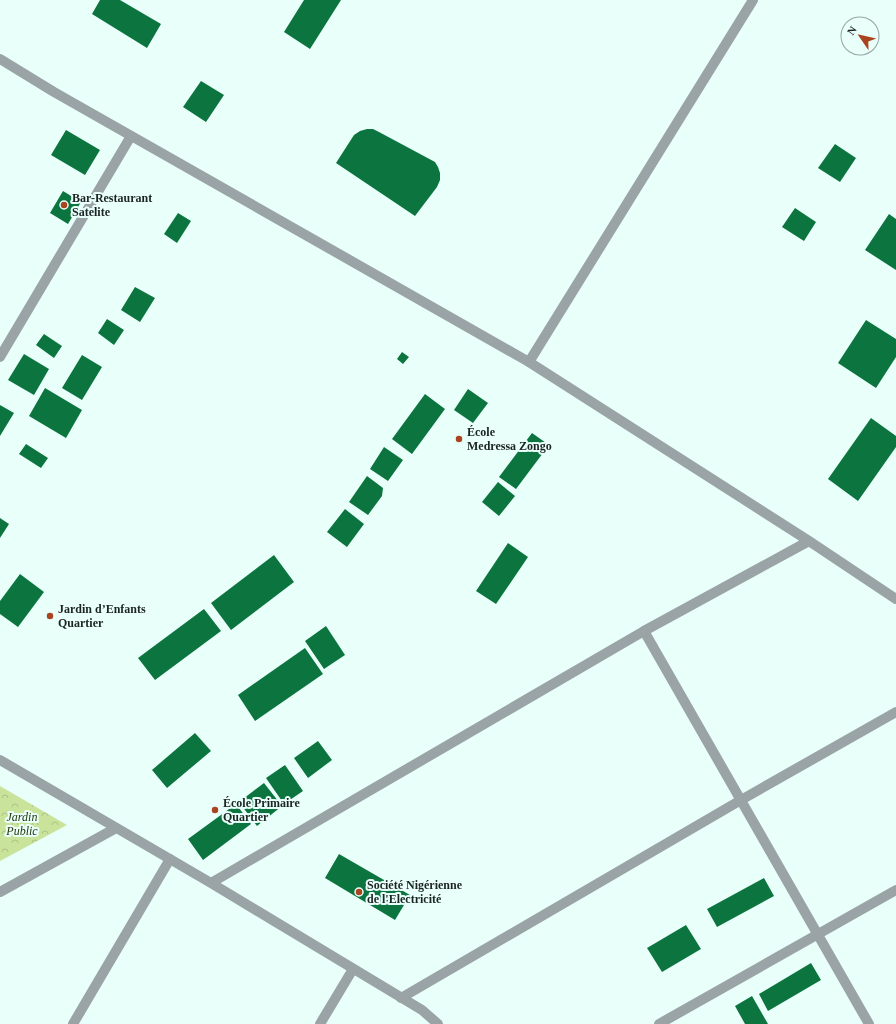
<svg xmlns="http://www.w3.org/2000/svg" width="896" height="1024" viewBox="0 0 896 1024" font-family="'Times New Roman',serif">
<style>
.park{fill:url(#park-crowns)}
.building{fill:#0c753f}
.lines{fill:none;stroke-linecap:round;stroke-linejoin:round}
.minor{stroke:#9aa3a5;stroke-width:10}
.tertiary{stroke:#9aa3a5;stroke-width:10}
.poi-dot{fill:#aa431f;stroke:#e9fffa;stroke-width:1.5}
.labels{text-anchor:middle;stroke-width:4;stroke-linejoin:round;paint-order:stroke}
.poi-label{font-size:12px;font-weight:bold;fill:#1c2423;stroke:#e9fffa;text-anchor:start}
.park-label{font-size:12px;font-style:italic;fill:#29350f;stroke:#e9fffa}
</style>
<defs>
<pattern id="park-crowns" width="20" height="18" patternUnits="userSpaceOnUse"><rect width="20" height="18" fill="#c9e39b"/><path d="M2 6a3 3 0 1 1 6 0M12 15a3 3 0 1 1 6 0" fill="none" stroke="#acc385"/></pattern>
</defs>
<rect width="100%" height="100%" fill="#e9fffa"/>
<path class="park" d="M0 786 67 825 0 861Z"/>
<path class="building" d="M100 0H120L161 24 147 48 92 14Z
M304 0H341L310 49 284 32Z
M201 81 224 95 206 122 183 107Z
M367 129H373L379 132 435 162 438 167 440 173V180L437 187 415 216 336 163 354 135 360 131Z
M66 130 100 150 85 175 51 155Z
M835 144 856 158 840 182 818 168Z
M63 191 81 202 68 224 50 213Z
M795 208 816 222 804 241 782 227Z
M178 213 191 221 177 243 164 234Z
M889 214 896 219V270L865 250Z
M135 287 155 298 140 322 121 310Z
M107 319 124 330 114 345 98 333Z
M866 320 896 339V357L876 388 838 363Z
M44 334 62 346 54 358 36 345Z
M402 352 409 357 403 364 397 359Z
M24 354 49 369 34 395 8 380Z
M82 355 102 367 82 400 62 388Z
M45 388 82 410 66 438 29 416Z
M468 389 488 403 473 423 454 410Z
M425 394 445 409 412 454 392 439Z
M0 405 14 413 0 436Z
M871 418 896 436V447L858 501 828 479Z
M532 433 549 445 516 489 499 477Z
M26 444 48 458 41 468 19 454Z
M384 447 403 460 388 481 370 469Z
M367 476 383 488 382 496 368 515 349 502Z
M498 482 515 496 499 516 482 502Z
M345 509 364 524 347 547 327 532Z
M0 518 9 524 0 538Z
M508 543 528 557 496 604 476 591Z
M274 555 294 582 231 630 211 603Z
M20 574 44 592 18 627 0 614V601Z
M204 609 221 631 155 680 138 658Z
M326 626 345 655 324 669 305 641Z
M305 648 323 674 255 721 238 695Z
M195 733 211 751 167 788 152 770Z
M318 741 332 760 308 778 294 758Z
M285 765 303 791 284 804 266 778Z
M264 783 282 806 257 826 239 802Z
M236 804 251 824 203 860 188 839Z
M339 854 410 895 395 920 325 878Z
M764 878 774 896 717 927 707 909Z
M686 925 701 949 662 972 647 948Z
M811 963 821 980 768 1011 759 994Z
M752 996 768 1024H745L735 1006Z"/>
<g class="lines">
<path class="minor" d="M0 357 131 136
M529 362 753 0
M644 631 869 1024
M0 892 116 828
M401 998 741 800 896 712
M73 1024 170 859
M320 1024 353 969
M659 1024 896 890"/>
<path class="tertiary" d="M0 59 54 92 529 362 809 541 896 599
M0 760 211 883 422 1010 438 1024
M211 883 644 631 809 541"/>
</g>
<g class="poi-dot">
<circle cx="64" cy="205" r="4"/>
<circle cx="459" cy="439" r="4"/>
<circle cx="50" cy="616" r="4"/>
<circle cx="215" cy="810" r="4"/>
<circle cx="359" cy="892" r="4"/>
</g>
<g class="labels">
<g class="poi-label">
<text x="72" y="202">Bar-Restaurant<tspan x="72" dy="14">Satelite</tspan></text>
<text x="467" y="436">École<tspan x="467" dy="14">Medressa Zongo</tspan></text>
<text x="58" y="613">Jardin d’Enfants<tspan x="58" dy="14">Quartier</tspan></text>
<text x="223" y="807">École Primaire<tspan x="223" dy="14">Quartier</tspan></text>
<text x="367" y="889">Société Nigérienne<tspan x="367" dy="14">de l'Electricité</tspan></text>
</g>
<g class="park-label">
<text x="22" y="821">Jardin<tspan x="22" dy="14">Public</tspan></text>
</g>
</g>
<g transform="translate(860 36) rotate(304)"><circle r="19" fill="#e9fffa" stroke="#97a7a4"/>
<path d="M0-3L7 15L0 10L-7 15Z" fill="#aa431f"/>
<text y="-6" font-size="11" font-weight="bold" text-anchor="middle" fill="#1c2423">N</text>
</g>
</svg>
